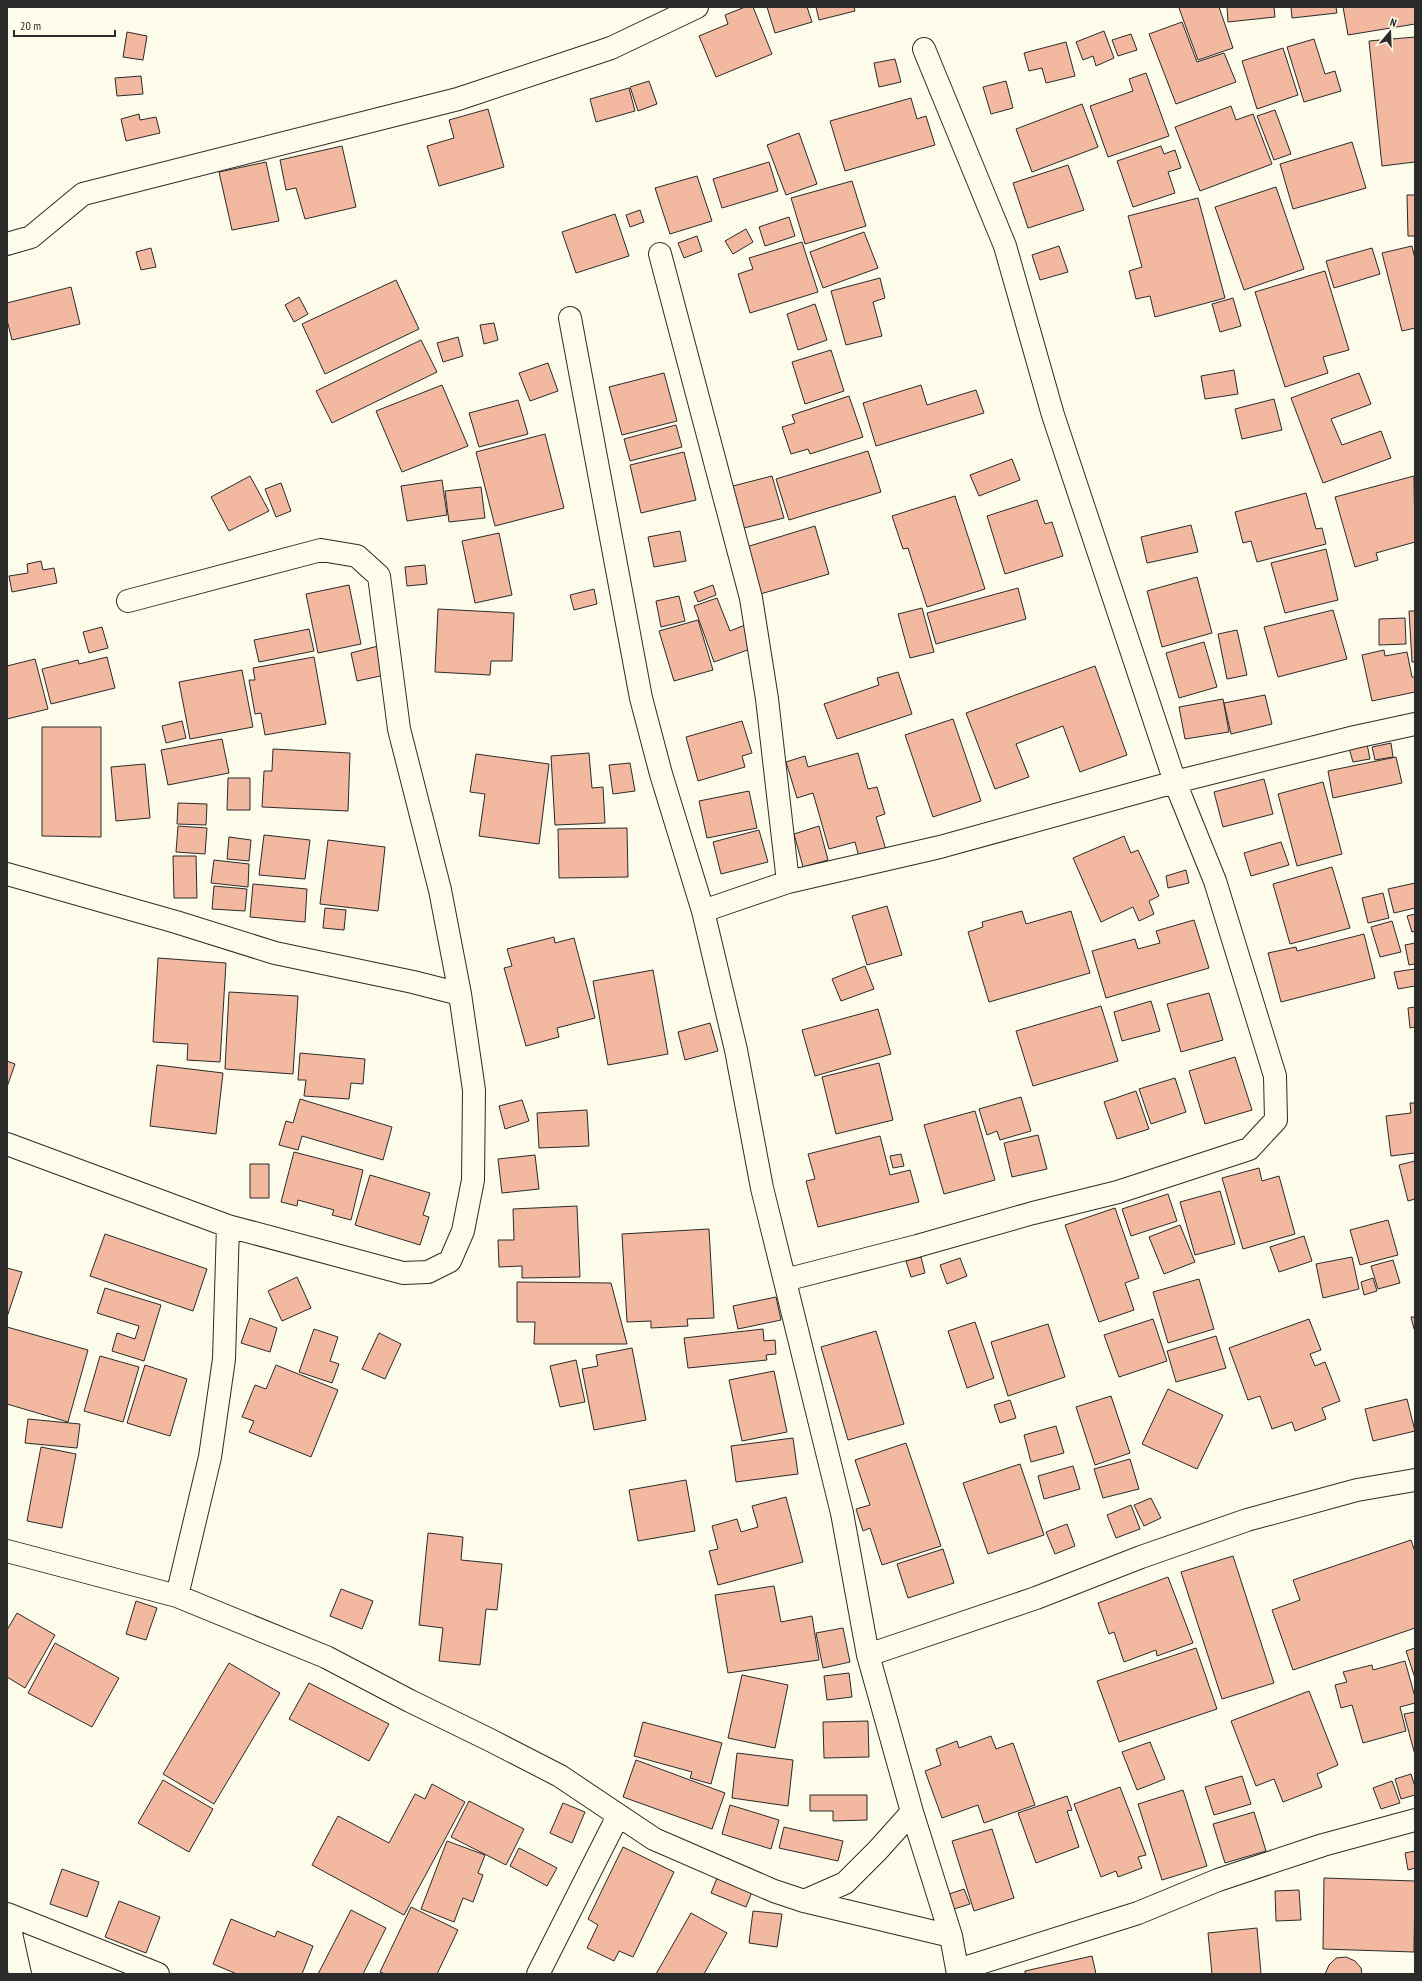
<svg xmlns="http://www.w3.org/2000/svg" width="1422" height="1981" viewBox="0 0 1422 1981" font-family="'PT Sans Narrow',sans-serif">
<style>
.building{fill:#f2b8a0;stroke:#2b2b2b}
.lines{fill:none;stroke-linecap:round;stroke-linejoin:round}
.minor-casing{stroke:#2b2b2b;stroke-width:24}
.minor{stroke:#fdfbea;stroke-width:22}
</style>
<rect width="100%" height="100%" fill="#fdfbea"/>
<path class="building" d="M745 7H753L772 54 716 77 699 36 728 24 725 15Z
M767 7H807L812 22 775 33Z
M816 7H854L855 11 819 20Z
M1182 7H1219L1233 48 1198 60 1179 8Z
M1227 7H1274L1275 17 1228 22Z
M1291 7H1336L1337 13 1292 18Z
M1343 7H1415V24L1348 35Z
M1182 22 1197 62 1224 53 1236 82 1176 104 1149 34Z
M1104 31 1114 58 1096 66 1093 56 1083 60 1076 42Z
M127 32 147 36 143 60 123 57Z
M1131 34 1137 50 1118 56 1112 40Z
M1415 37V162L1382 166 1369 41Z
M1314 39 1325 74 1335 71 1341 91 1304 102 1287 47Z
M1066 42 1075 76 1046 83 1042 68 1029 71 1024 53Z
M1283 48 1298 95 1257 109 1242 61Z
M895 59 901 82 879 87 874 63Z
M1146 73 1169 136 1108 157 1090 106 1133 91 1129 79Z
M141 76 143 94 117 96 115 78Z
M649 81 657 104 638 111 630 87Z
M1006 81 1013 108 991 114 983 87Z
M629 88 635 111 596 122 590 99Z
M911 98 917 119 926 116 935 145 845 171 830 121Z
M1082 104 1098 147 1032 172 1016 129Z
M1231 106 1236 120 1253 114 1272 164 1200 191 1175 127Z
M488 109 504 167 439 186 427 146 454 138 449 120Z
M1275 110 1291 154 1274 160 1257 116Z
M139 114 140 120 156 117 160 133 126 141 121 119Z
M799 133 817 184 786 195 767 145Z
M1352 142 1366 188 1293 209 1280 164Z
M342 146 356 207 305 219 296 188 286 190 280 160Z
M1161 146 1164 154 1175 150 1181 168 1168 172 1175 193 1133 207 1117 161Z
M266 162 279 221 232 230 219 172Z
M769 162 778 191 722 208 713 179Z
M1068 165 1084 210 1028 228 1013 183Z
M697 176 712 221 670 234 655 188Z
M852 181 866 226 805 244 791 198Z
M1276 187 1304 269 1244 290 1215 207Z
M1407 195H1415V236H1408Z
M1198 198 1225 298 1155 317 1150 296 1136 299 1129 271 1142 267 1128 216Z
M640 210 644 222 630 227 626 215Z
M615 214 629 256 576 273 562 232Z
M789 217 795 236 765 246 759 227Z
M746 229 753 242 733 254 725 241Z
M864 232 878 268 823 288 810 252Z
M697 236 702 251 684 258 678 243Z
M802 242 818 292 750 313 738 274 753 269 749 258Z
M1059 246 1068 272 1040 280 1032 255Z
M1412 246 1415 259V328L1402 331 1382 253Z
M151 248 156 267 141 270 136 252Z
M1372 248 1380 274 1334 288 1326 261Z
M1325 271 1349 350 1323 357 1328 373 1285 387 1255 292Z
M880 278 885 298 873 302 882 336 846 345 831 291Z
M396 280 419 329 325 374 302 324Z
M71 287 80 324 12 340 7 320V303Z
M299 297 308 314 294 322 285 305Z
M1233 298 1241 326 1220 332 1212 304Z
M815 304 827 340 798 350 787 314Z
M494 323 498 340 484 344 480 325Z
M458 337 463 356 443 362 437 343Z
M421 340 437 372 332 423 316 391Z
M831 350 844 391 805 404 792 362Z
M548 363 558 391 530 401 519 373Z
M1234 370 1238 394 1205 399 1201 376Z
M664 373 677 421 622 435 609 387Z
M1359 373 1371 404 1331 419 1342 445 1381 431 1391 458 1323 483 1291 398Z
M442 385 468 446 402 472 376 411Z
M921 385 927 405 976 390 984 413 876 446 863 403Z
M849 396 863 437 810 454 808 449 791 454 782 427 795 423 792 415Z
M1274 399 1282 430 1242 439 1235 409Z
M518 400 528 434 479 447 469 413Z
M676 425 682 447 630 461 624 439Z
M545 434 564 508 495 526 476 452Z
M868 451 881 492 789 520 776 479Z
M684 452 696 500 641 513 630 465Z
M1012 459 1020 480 979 496 970 475Z
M250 476 269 511 229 531 211 497Z
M772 476 784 518 740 529 729 487Z
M1414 476 1415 542 1376 553 1378 560 1355 567 1335 497Z
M442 480 447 515 407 521 401 486Z
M281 483 291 511 276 517 265 489Z
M481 487 485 518 449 522 445 491Z
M1306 493 1316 529 1322 528 1326 544 1257 562 1251 541 1243 543 1235 512Z
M955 496 985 589 927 607 908 548 903 549 892 516Z
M1037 500 1045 524 1052 522 1063 556 1005 574 987 516Z
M1191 525 1198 552 1147 563 1141 537Z
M815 526 829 574 757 595 743 548Z
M680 531 686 561 654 567 648 537Z
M499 533 512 595 475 603 462 541Z
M1326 549 1338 600 1285 613 1271 563Z
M41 561 43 570 54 568 57 583 12 592 9 576 28 573 27 564Z
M425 565 427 584 407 586 405 567Z
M1197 577 1212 633 1162 647 1147 591Z
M349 585 361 644 318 653 306 594Z
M713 585 716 595 698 602 694 592Z
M1018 588 1026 619 936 644 927 613Z
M594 589 597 604 574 610 570 595Z
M679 596 685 621 661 627 656 601Z
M717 598 730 631 745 625 753 648 714 662 694 606Z
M922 608 934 652 910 658 898 614Z
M438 609 514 613 512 661H491L490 675 435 672Z
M1333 610 1347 659 1278 677 1264 627Z
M1409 611H1415V662H1412Z
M1405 618 1406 644 1379 645V619Z
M698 620 713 670 674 681 659 631Z
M102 627 108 648 89 653 83 632Z
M309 629 314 651 259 662 254 640Z
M1237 630 1247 675 1227 679 1218 634Z
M1204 642 1217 687 1179 698 1166 653Z
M378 646 385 675 357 681 351 653Z
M1384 650 1385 656 1407 652 1412 677H1415V692L1372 701 1362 655Z
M107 657 115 688 51 704 42 669 78 660 79 664Z
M314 657 326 724 265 735 261 713 255 714 249 680H255L253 668Z
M35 659 48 709 7 719V666Z
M1095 666 1127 755 1080 772 1063 726 1016 744 1029 777 995 789 966 713Z
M242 670 253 727 190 739 179 682Z
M898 672 912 714 837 739 824 704 879 685 877 678Z
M1265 695 1272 724 1231 734 1224 703Z
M1223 699 1229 732 1185 739 1179 707Z
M953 719 981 801 933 817 905 735Z
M182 721 186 738 166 743 162 726Z
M742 721 752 753 742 756 745 767 698 781 686 737Z
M42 727H101V837L42 836Z
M222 739 229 773 168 785 161 750Z
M1391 743 1393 757 1375 760 1372 747Z
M1367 744 1370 759 1353 762 1349 748Z
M273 749 350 753 348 811 262 807 264 771H272Z
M589 753 592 788 603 787 605 823 555 825 551 756Z
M858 753 868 789 877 787 885 814 876 817 887 853 860 861 855 842 829 849 813 793 797 798 786 762 805 756 808 767Z
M476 754 549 764 539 844 479 836 485 794 470 792Z
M1396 757 1402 783 1333 798 1328 771Z
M630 763 635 791 613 794 609 765Z
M145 764 150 818 116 821 111 767Z
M228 778H250V810H227Z
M1264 779 1273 814 1223 827 1214 792Z
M1323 782 1342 854 1297 866 1278 794Z
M749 791 757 828 707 838 699 801Z
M178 803 207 804 206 825 177 824Z
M178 826 207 828 205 854 176 852Z
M819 826 828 860 803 867 794 834Z
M627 828 628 877 559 878 558 829Z
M759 830 768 862 721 874 713 842Z
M264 835 310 840 305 879 259 875Z
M1124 836 1131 853 1138 850 1159 896 1149 901 1154 914 1139 921 1133 907 1101 922 1073 858Z
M229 837 251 840 249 861 227 859Z
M328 840 385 847 378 911 320 904Z
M1281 842 1289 865 1251 876 1244 853Z
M173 856H196L197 898H174Z
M214 860 249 864 248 887 211 883Z
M1332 867 1350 928 1290 944 1273 884Z
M1186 870 1189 883 1168 888 1166 876Z
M1415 883V908L1394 913 1388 889Z
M253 884 307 889 305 922 250 917Z
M214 886 247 889 245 911 212 909Z
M1383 893 1389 918 1368 923 1362 898Z
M887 906 902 955 867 965 852 916Z
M325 908 346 910 344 930 323 928Z
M1022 911 1026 924 1071 911 1090 973 989 1002 968 932 983 927 982 922Z
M1415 914V931L1412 932 1407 916Z
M1194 920 1209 968 1106 998 1092 951 1135 939 1138 949 1160 943 1156 931Z
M1392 921 1401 952 1380 957 1371 927Z
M1364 934 1375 978 1281 1002 1268 953 1296 947 1297 951Z
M554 937 555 943 574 938 595 1018 557 1028 559 1037 526 1046 504 968 512 966 507 949Z
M1415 943V964L1409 965 1405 945Z
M158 958 226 963 220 1062 187 1060 188 1044 153 1042Z
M865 966 874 989 841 1001 832 979Z
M1415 969V986L1398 989 1394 972Z
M653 970 668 1054 608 1065 593 981Z
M229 992 298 996 293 1074 225 1069Z
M1209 993 1223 1040 1181 1052 1167 1004Z
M1151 1001 1160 1031 1122 1041 1114 1012Z
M1101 1006 1118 1061 1033 1086 1016 1031Z
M1415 1007V1027L1410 1028 1408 1008Z
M878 1009 891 1054 815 1076 802 1030Z
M710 1023 718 1051 685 1060 678 1032Z
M300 1053 365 1059 363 1084 351 1083 349 1099 304 1096 306 1080H298Z
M1235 1057 1252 1110 1205 1124 1189 1071Z
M7 1061 15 1064 7 1087Z
M879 1063 893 1120 836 1134 822 1077Z
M157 1065 223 1073 216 1134 150 1126Z
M1175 1078 1186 1112 1151 1124 1139 1089Z
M1136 1091 1149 1129 1117 1139 1104 1102Z
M1021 1097 1031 1131 1000 1140 997 1131 987 1135 979 1109Z
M300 1099 392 1127 383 1160 302 1136 298 1150 279 1145 286 1121 293 1123Z
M522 1100 529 1121 505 1129 499 1106Z
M1410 1103H1415V1153L1391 1156 1386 1116 1411 1113Z
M587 1110 589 1146 539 1148 537 1113Z
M975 1111 995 1180 944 1194 924 1125Z
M1038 1135 1047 1169 1012 1177 1004 1143Z
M880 1136 890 1175 910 1170 919 1202 818 1227 806 1181 815 1179 808 1154Z
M294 1152 363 1170 351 1220 332 1215 334 1210 298 1200 297 1206 281 1202Z
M901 1154 904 1166 893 1168 890 1156Z
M535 1155 539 1189 502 1193 498 1159Z
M1415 1161V1199L1408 1201 1399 1165Z
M250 1164H269V1198H250Z
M1259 1168 1262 1181 1279 1176 1295 1234 1243 1249 1222 1178Z
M370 1175 430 1193 423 1215 429 1217 420 1245 355 1225Z
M1220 1191 1235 1244 1195 1255 1180 1202Z
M1168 1194 1177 1221 1131 1236 1122 1209Z
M577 1206 580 1277 522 1278V1266L499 1267 498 1240H514L513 1209Z
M1115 1208 1139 1278 1125 1283 1134 1310 1099 1322 1065 1225Z
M1388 1220 1398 1255 1360 1265 1350 1230Z
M1180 1225 1195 1262 1164 1274 1149 1237Z
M709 1229 714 1318 687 1319 688 1326 651 1328V1321L627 1322 622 1234Z
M105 1234 207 1269 193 1311 90 1276Z
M1304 1236 1312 1261 1279 1272 1270 1247Z
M921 1257 925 1273 911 1277 906 1261Z
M1352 1257 1359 1289 1323 1298 1316 1264Z
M960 1258 967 1276 947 1284 940 1265Z
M1393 1260 1400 1283 1378 1289 1371 1266Z
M7 1268 22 1272 7 1317Z
M297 1277 311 1308 282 1321 268 1291Z
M1373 1278 1377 1291 1364 1295 1361 1282Z
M1199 1279 1214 1329 1168 1343 1153 1292Z
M517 1282 611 1283 627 1344H534L535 1322H517Z
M105 1288 161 1305 144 1361 112 1351 117 1333 135 1339 139 1326 97 1313Z
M776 1297 781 1320 738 1329 733 1306Z
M1411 1317H1415V1329H1414Z
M250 1318 277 1328 270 1352 241 1343Z
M1153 1319 1167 1361 1119 1377 1104 1335Z
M1309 1319 1321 1350 1310 1354 1315 1366 1325 1362 1340 1401 1322 1408 1326 1419 1295 1431 1292 1422 1272 1429 1260 1396 1248 1400 1229 1348Z
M975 1322 994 1378 967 1388 948 1331Z
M1048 1324 1065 1377 1008 1396 991 1342Z
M7 1327 88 1350 68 1422 7 1404Z
M314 1329 338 1337 330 1361 339 1364 332 1383 299 1372Z
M763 1329 764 1341 775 1340 776 1354 766 1355 767 1360 688 1368 684 1338Z
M876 1331 904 1424 848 1440 821 1347Z
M379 1333 401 1344 385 1379 362 1369Z
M1216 1336 1226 1368 1176 1382 1167 1351Z
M632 1348 646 1420 594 1430 582 1369 598 1366 596 1355Z
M100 1356 139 1367 123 1422 84 1411Z
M576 1360 585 1402 560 1407 550 1366Z
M145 1365 187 1379 170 1436 127 1423Z
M276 1365 338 1390 311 1457 249 1432 254 1421 242 1417 255 1385 266 1389Z
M774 1371 787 1432 742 1441 729 1380Z
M1168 1389 1223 1415 1197 1469 1142 1444Z
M1111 1396 1130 1453 1095 1465 1076 1407Z
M1407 1399 1415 1431 1373 1441 1365 1409Z
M1010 1400 1016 1418 1000 1423 994 1405Z
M28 1419 80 1424 77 1448 25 1443Z
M1056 1426 1064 1453 1031 1462 1024 1435Z
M793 1438 798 1474 736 1482 731 1446Z
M906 1443 941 1546 882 1565 870 1528 863 1531 856 1509 870 1505 855 1460Z
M41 1447 76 1454 62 1528 27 1521Z
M1130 1459 1139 1489 1103 1498 1094 1469Z
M1020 1464 1044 1535 988 1554 963 1483Z
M1073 1466 1080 1489 1044 1499 1038 1476Z
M686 1480 695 1531 638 1541 629 1490Z
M786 1497 803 1562 718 1585 709 1551 718 1549 712 1526 737 1519 741 1532 758 1527 752 1506Z
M1151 1498 1161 1518 1144 1526 1134 1505Z
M1131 1505 1140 1529 1116 1538 1107 1515Z
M1067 1524 1075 1546 1055 1554 1046 1532Z
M428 1533 463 1537 461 1560 502 1564 497 1610 486 1609 480 1665 439 1661 443 1628 419 1625Z
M1411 1540 1415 1552V1628L1293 1670 1272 1610 1300 1600 1293 1580Z
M943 1549 954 1583 908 1598 897 1564Z
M1233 1556 1274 1683 1222 1699 1181 1572Z
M1168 1577 1193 1643 1157 1656 1156 1650 1124 1662 1114 1632 1109 1634 1098 1603Z
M774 1586 781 1622 812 1616 819 1660 728 1673 715 1595Z
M341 1589 373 1601 362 1629 330 1616Z
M136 1601 157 1608 146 1640 126 1634Z
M17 1613 55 1635 25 1688 7 1677V1630Z
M843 1628 850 1662 823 1668 816 1633Z
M55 1643 119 1678 92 1727 28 1693Z
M1196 1648 1217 1709 1119 1742 1097 1681Z
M1415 1648V1678L1406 1651Z
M1405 1661 1415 1697V1703L1400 1707 1406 1731 1363 1743 1352 1705 1341 1708 1335 1685 1347 1682 1343 1672 1372 1665 1373 1670Z
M229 1663 280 1693 214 1804 163 1774Z
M849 1673 852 1697 827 1700 824 1676Z
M742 1675 788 1685 775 1748 728 1738Z
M309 1683 389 1724 369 1761 289 1719Z
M1309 1691 1338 1765 1317 1774 1322 1787 1283 1802 1274 1779 1256 1786 1231 1721Z
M1415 1712V1755L1404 1714Z
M868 1721 869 1757 824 1758 823 1722Z
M643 1722 722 1743 711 1784 690 1778 692 1772 634 1756Z
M991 1736 996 1749 1013 1743 1035 1805 984 1823 978 1805 942 1818 925 1771 941 1765 936 1749 957 1741 959 1748Z
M1150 1742 1165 1779 1137 1790 1122 1752Z
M737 1753 793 1760 788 1806 732 1798Z
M636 1760 725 1793 712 1829 623 1797Z
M1411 1774 1415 1787V1795L1401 1799 1395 1779Z
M1242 1776 1251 1804 1214 1815 1205 1787Z
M163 1780 213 1809 189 1852 138 1823Z
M1392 1781 1400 1803 1381 1809 1373 1788Z
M432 1784 465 1802 404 1915 312 1865 338 1816 389 1843 415 1794 425 1799Z
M1120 1787 1146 1855 1138 1857 1142 1868 1118 1877 1116 1871 1101 1877 1074 1804Z
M1183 1790 1207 1866 1162 1880 1138 1804Z
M810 1795H867V1820L833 1821V1811H810Z
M1067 1796 1072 1810 1067 1811 1079 1847 1036 1863 1018 1813Z
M469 1801 524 1829 506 1865 451 1837Z
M563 1803 585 1812 572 1843 550 1833Z
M730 1805 779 1820 771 1849 722 1834Z
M1254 1812 1266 1851 1225 1863 1213 1824Z
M784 1827 843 1841 838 1861 779 1848Z
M992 1829 1014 1898 974 1911 952 1841Z
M447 1841 485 1855 478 1873 483 1875 473 1902 463 1898 454 1922 421 1909Z
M623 1847 674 1872 633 1957 619 1951 614 1961 587 1948 598 1925 588 1919Z
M519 1848 557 1868 547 1886 510 1866Z
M1415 1851V1868L1408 1870 1405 1853Z
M62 1869 99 1882 87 1917 50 1904Z
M717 1878 752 1892 746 1907 711 1893Z
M1324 1878 1415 1881 1414 1952 1323 1949Z
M964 1889 970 1904 954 1909 949 1894Z
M1299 1890 1301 1920 1276 1921 1275 1891Z
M119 1901 160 1917 146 1953 105 1937Z
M411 1907 458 1930 437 1974H385L380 1972Z
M351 1910 386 1928 363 1974H318Z
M753 1911 782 1914 777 1947 749 1943Z
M691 1913 727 1933 704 1974H656Z
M231 1919 275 1937 277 1931 313 1946 302 1974H237L213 1964Z
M1257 1928 1261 1974H1212L1208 1933Z
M1092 1956 1096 1974H1025V1971Z
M1346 1957 1355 1961 1361 1968 1362 1974H1325L1329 1965 1336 1958Z"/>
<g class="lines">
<g class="minor-casing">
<path id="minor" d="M7 244 31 237 83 194 458 99 611 48 697 7
M660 254 751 598 767 699 788 882
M570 318 641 698 661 774 703 911 736 1050 762 1188 842 1513 868 1655 912 1812 951 1936 958 1974
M7 874 176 922 275 953 413 982 460 994
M703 911 788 882 940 847 1175 782 1355 737 1415 724
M7 1144 228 1226 403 1273 428 1272 450 1261 463 1231 473 1180 474 1090 460 994 440 890 399 729 379 576 357 556 321 550 128 601
M785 1280 917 1246 1033 1213 1118 1192 1249 1149 1276 1120 1275 1076 1215 881 1175 782 1053 415 1005 246 924 49
M7 1551 177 1596 326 1657 410 1701 490 1740 560 1776 654 1839 774 1891 804 1901 951 1936
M177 1596 210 1457 224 1359 228 1226
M868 1655 1036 1598 1141 1557 1247 1520 1357 1490 1415 1480
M804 1901 845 1883 878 1850 912 1812
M7 1914 158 1974
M7 1915 20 1974
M958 1970 1138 1913 1218 1880 1323 1845 1415 1820
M538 1974 618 1816"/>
</g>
<use href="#minor" class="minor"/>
</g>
<rect width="1422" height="1981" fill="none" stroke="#2b2b2b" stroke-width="16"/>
<g transform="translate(1390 32) rotate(19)" stroke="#fdfbea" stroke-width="3" paint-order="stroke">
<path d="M0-3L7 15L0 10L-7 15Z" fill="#2b2b2b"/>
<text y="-6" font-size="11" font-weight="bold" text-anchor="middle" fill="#2b2b2b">N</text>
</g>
<path d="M14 30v6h101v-6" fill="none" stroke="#2b2b2b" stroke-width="2"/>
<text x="20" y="30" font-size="12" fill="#2b2b2b" stroke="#fdfbea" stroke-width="3" paint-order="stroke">20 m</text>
</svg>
